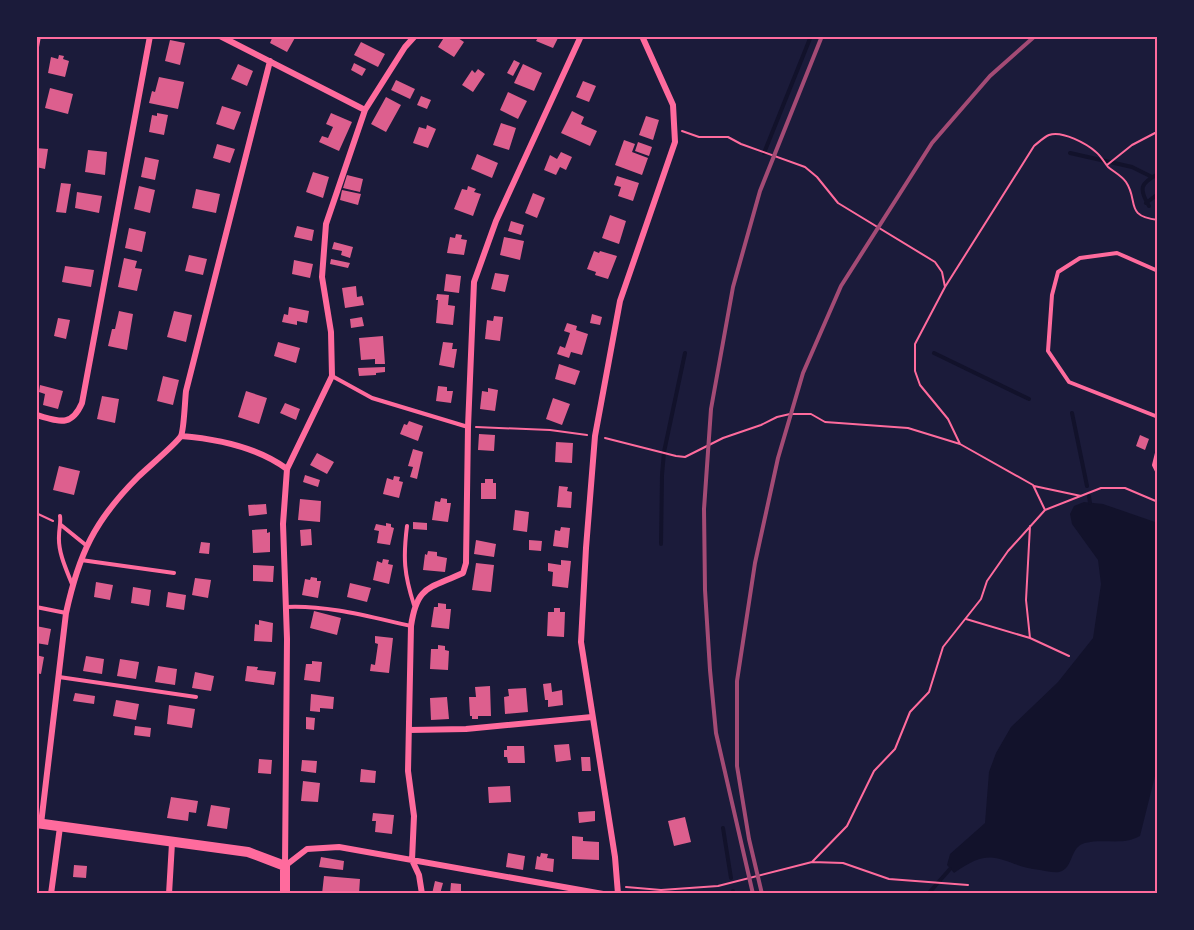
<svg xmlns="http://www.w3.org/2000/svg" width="1194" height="930" viewBox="0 0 1194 930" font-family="'Noto Sans',sans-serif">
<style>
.water{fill:#12122b}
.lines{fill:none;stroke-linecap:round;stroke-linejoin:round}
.stream{stroke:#12122b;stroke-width:4}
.building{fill:#dd5f8e}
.path{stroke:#ff6b9d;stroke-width:2}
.service{stroke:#ff6b9d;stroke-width:4}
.minor{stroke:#ff6b9d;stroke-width:6}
.secondary{stroke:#ff6b9d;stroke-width:10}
.rail{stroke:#a44b75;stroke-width:4}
.neatline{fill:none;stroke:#ff6b9d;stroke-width:2}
</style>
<rect width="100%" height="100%" fill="#1b1b3a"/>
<path class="water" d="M1084 502 1103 504 1158 523V764L1140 836C1122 846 1104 838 1085 843 1069 847 1074 869 1059 872 1054 873 1046 871 1040 870 999 865 996 843 954 873L947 865 950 854 985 823 989 772 996 753 1011 727 1058 682 1093 638 1101 584 1098 560 1072 524 1070 514 1074 506Z"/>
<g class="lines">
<path class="stream" d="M764 153 811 36
M1070 153 1132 167 1152 177
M1146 203 1158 194
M1149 206C1138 188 1141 183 1158 174
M934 353 1029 399
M1072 413 1087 486
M1089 496 1090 503
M661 544 662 475 664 452 685 353
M723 828 731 878
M733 891V894
M928 894 950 869"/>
</g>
<path class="building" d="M273 36H296L287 52 270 43Z
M445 36H455L464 42 454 57 438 47Z
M539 36H559L553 48 536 41Z
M170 40 185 43 180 65 165 61Z
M361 42 385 54 378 67 354 55Z
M59 55 64 56 63 59 69 61 65 77 48 73 51 57 58 59Z
M514 60 520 63 513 76 507 73Z
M354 63 366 69 362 76 351 70Z
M238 64 253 71 247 86 231 79Z
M523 64 542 73 534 91 514 83Z
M478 69 485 74 473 92 462 85 472 70 475 73Z
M159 77 184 82 178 109 149 103 152 91 155 92Z
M396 80 415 89 410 99 391 90Z
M583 81 596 86 589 102 576 97Z
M50 88 73 94 68 114 45 108Z
M508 92 527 101 518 119 500 110Z
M421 96 431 100 427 109 417 105Z
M386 97 401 105 386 132 371 124Z
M222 106 241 112 234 130 216 124Z
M572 111 584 117 581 124 597 131 590 146 561 133Z
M157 113 168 115 164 135 149 132 152 115 157 116Z
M331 113 352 122 339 151 319 142 322 136 328 138 333 127 326 124Z
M646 116 659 120 653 140 639 135Z
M501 123 516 128 509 150 493 145Z
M427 125 436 129 428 148 413 143 419 127 426 129Z
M624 140 635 144 632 152 648 158 642 175 615 165Z
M638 142 652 147 649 156 635 151Z
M217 144 235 149 230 163 213 158Z
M36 148 48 149 45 169 36 167Z
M88 150 107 152 105 175 85 172Z
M561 152 572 157 566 170 560 167 556 175 544 170 550 155 557 159Z
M477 154 498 163 492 178 471 169Z
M145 157 159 160 155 180 141 177Z
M313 172 329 177 323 198 306 192Z
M347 175 363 179 360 192 343 188Z
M617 176 639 183 633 201 618 196 621 187 614 185Z
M61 183 71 184 66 213 56 212Z
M139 186 155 190 150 213 134 209Z
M468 186 476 189 474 192 481 194 473 216 454 209 462 189 467 190Z
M196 189 220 194 216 213 192 208Z
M342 190 361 194 358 205 340 200Z
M77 192 102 196 99 213 75 208Z
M533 193 545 198 537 218 525 213Z
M610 215 626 221 619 244 602 238Z
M511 221 524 225 521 235 508 231Z
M297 226 314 230 312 241 294 237Z
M129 228 146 232 142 252 125 248Z
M456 234 462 235 461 239 467 240 464 255 447 253 450 237 455 238Z
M504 237 524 241 520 260 500 255Z
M334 242 353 247 350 258 341 255 342 251 332 249Z
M594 251 599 253 600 251 617 256 608 279 595 275 596 272 587 269Z
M189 255 207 259 203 275 185 271Z
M124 258 137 261 135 268 142 269 137 291 118 287Z
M331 259 350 263 348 268 330 264Z
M294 260 313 264 310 278 292 274Z
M65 266 94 270 91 287 62 282Z
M495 273 509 275 505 292 491 289Z
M446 274 461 276 459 293 444 291Z
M356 286 357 297 362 296 364 305 345 308 342 288Z
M437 294 449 295 448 305 455 306 453 325 436 323 438 300H436Z
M289 307 309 311 307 323 297 321V325L282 322 284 314 288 315Z
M119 311 133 314 127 350 108 346 112 329H115Z
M174 311 192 315 186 342 167 337Z
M592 314 602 317 600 325 590 323Z
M494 316 503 317 500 341 485 339 487 320 493 321Z
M362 317 364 326 351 328 350 319Z
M58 318 70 320 66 339 54 336Z
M567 323 577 326 576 330 588 334 582 355 571 352 569 358 557 354 560 346 565 348 570 333 564 331Z
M383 336 385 364H375V359L361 360 359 338Z
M278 342 300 348 296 363 274 356Z
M443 342 453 343 452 349H457L454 368 439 365Z
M559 364 580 371 575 385 555 379Z
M385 367V372L376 373V375L359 376 358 368Z
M163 376 179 380 173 405 157 401Z
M40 385 63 391 58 409 43 405 45 394 39 392Z
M438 386 447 387V391H453L451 403 436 401Z
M488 388 498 390 495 411 480 409 482 391 488 392Z
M246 391 267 398 259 424 238 417Z
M102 396 119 399 115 423 97 419Z
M553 398 570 404 562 425 546 419Z
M285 403 300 409 296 420 280 413Z
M409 421 423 426 418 441 400 434 404 424 407 425Z
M479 434 495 435 494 451 478 450Z
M1140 435 1149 439 1145 450 1136 446Z
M556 442 573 443 572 463 555 462Z
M413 449 423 452 417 479 410 477 413 467 408 466Z
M317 453 334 462 327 474 310 465Z
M59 466 80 471 74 495 53 490Z
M305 475 320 480 318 487 303 482Z
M394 476 400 477 399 481 403 482 399 498 383 494 387 478 393 480Z
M485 479H493V483H496V499H481V483H485Z
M559 486 568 487 567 491 572 492 571 508 557 507Z
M441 498 447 499V503H451L448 522 432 520 435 501 440 502Z
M300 499 321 501 320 522 298 520Z
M266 504 267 514 249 516 248 505Z
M515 510 529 512 527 532 513 530Z
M413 522 427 523V530L413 529Z
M386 523 391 524V527L394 528 390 545 377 543 379 531 374 530 376 524 386 526Z
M561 527 570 528 568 548 553 546 555 530 560 531Z
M267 529V533L270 532V552L253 553 252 530Z
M311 529 312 545 301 546 300 530Z
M476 540 496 544 494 557 474 554Z
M529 540 542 541 541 551 529 550Z
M201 542 210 543 209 554 199 553Z
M428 551 437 552V556L447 558 445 572 423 570 425 554 427 555Z
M383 559 389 560 388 564 393 565 389 584 373 580 377 561 382 563Z
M561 560 571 561 568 588 552 586 553 572 548 571V563L561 565Z
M476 563 494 565 491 592 472 590Z
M253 565 274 566 273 582 253 581Z
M311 577 317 578V581H321L318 598 302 595 305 579 310 580Z
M195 578 211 580 208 598 192 595Z
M96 582 113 585 110 600 94 597Z
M350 583 371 588 367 602 347 597Z
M133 587 151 590 149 606 131 603Z
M168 592 186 595 184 610 166 607Z
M438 603 446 604V609H451L449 629 431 627 434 607H438Z
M554 608H560V612H565L564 637 547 636 548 612H554Z
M314 611 341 618 337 635 310 628Z
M259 620 273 623 272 642 254 641 255 624 259 625Z
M36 626 51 629 48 645 36 643Z
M375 636 393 638 389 673 370 671 371 664 375 665 378 644 375 643Z
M438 645 445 646V650L449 651 448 670 430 669 431 649H438Z
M36 655 44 657 41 674 36 673Z
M86 656 104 659 102 674 83 671Z
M120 659 139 662 136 679 117 676Z
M312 661 322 662 320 682 304 680 306 664H312Z
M158 666 177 669 175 685 155 682Z
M247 666 258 667 257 670 276 672 274 685 245 681Z
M195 672 214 676 211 691 192 688Z
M551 683 552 692 562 690 563 705 548 707V700H545L543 684Z
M490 686 491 716H478V719H472V716H470L469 697H476L475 687Z
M526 688 528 712 505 714 504 697 509 696 508 689Z
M75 693 95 696 94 704 73 701Z
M311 694 334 697 333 709 320 708V712L310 711Z
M447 697 449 719 431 720 430 698Z
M116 700 139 704 136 720 113 716Z
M169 705 195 709 192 728 167 724Z
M306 717 315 718 314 730 306 729Z
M135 726 151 728 150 737 134 735Z
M569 744 571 760 556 762 554 745Z
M507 746H524L525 763H508L507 757H504V750H507Z
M581 757H590L591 771H582Z
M259 759 272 760 271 774 258 773Z
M302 760 317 761 316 773 301 771Z
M361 769 376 771 375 783 360 782Z
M303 781 320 783 318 802 301 801Z
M510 786 511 802 489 803 488 787Z
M171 797 198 801 196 813 189 812 188 821 167 818Z
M211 805 230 808 227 829 207 826Z
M595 811V821L579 823 578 812Z
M373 813 394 815 392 834 375 832 376 821H372Z
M685 817 691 842 674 846 668 821Z
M572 836 583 837V841L599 842V860L572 859Z
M508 853 525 856 523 870 506 867Z
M541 853 548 854 547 858 554 859 553 872 535 869 537 856 540 857Z
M321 857 344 861 343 870 319 867Z
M74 865 87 866 86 878 73 877Z
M324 876 360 879 359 894H322Z
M435 881 443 883 440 894H432Z
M451 883 461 884V894H450Z"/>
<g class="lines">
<path class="path" d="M682 131 699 137H728L741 144 805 167 817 177 838 203 935 262 942 272 945 287 915 344V371L920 385 948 419 960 444
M1107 165 1132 145 1155 133
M945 287 1034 146C1039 142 1044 137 1049 135 1062 130 1087 144 1096 152 1101 156 1104 162 1108 167 1114 172 1122 176 1126 182 1139 201 1124 216 1158 220
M476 427 550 430 587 435
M605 438 676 456 685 457 723 438 761 425 777 417 790 414H811L825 422 908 428 960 444 1033 485 1045 510
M1034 486 1081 496
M36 513 53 521
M1030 526 1026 600 1030 638 1069 656
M966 619 1030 638
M812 862 843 863 889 879 968 885
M626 887 661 890 718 886 812 862 847 826 874 771 895 749 910 712 929 692 943 647 981 599 987 581 1008 551 1045 510 1101 488H1125L1158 502"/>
<path class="service" d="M1158 271 1117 253 1080 258 1058 272 1052 295 1048 351 1069 382 1158 417
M332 376 372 398 468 427
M1158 449 1154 465 1158 473
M60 516C61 523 59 529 59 536 58 552 66 569 72 584
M61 525 87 546
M407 526C403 558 404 574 414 605
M81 560 174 573
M36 607 66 613
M286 607C328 605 370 617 411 626
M59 677 196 697"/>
<path class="minor" d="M220 36 365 110
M36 47 38 36
M36 415C59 421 71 428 82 403L150 36
M181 436C218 439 257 447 287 469
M409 730 466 729 592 717
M41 824 66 613C79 554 94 521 138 477 146 469 176 444 181 436 184 430 185 399 186 391L270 61
M285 866 287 639 283 524 287 469 332 376 331 332 322 277 326 224 365 110 405 47 415 36
M285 866 307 849 339 847 603 894
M51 894 60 827
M169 894 172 843
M422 894 419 875 412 860 414 816 408 771 411 626C417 585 429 589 463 573L466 563 468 427 474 282 496 221 581 36
M618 894 615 857 581 642 586 548 595 436 620 301 675 142 673 105 642 36"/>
<path class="secondary" d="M36 823 248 852 285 866V894"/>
<path class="rail" d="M753 894 716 733 710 670 705 590 704 509 711 409 733 287 760 191 822 36
M762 894 749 839 737 766V681L755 563 778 458 803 373 841 286 932 143 990 76 1035 36"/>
</g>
<rect width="1194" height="930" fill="none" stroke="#1b1b3a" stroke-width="75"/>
<rect x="38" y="38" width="1118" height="854" class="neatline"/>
</svg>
